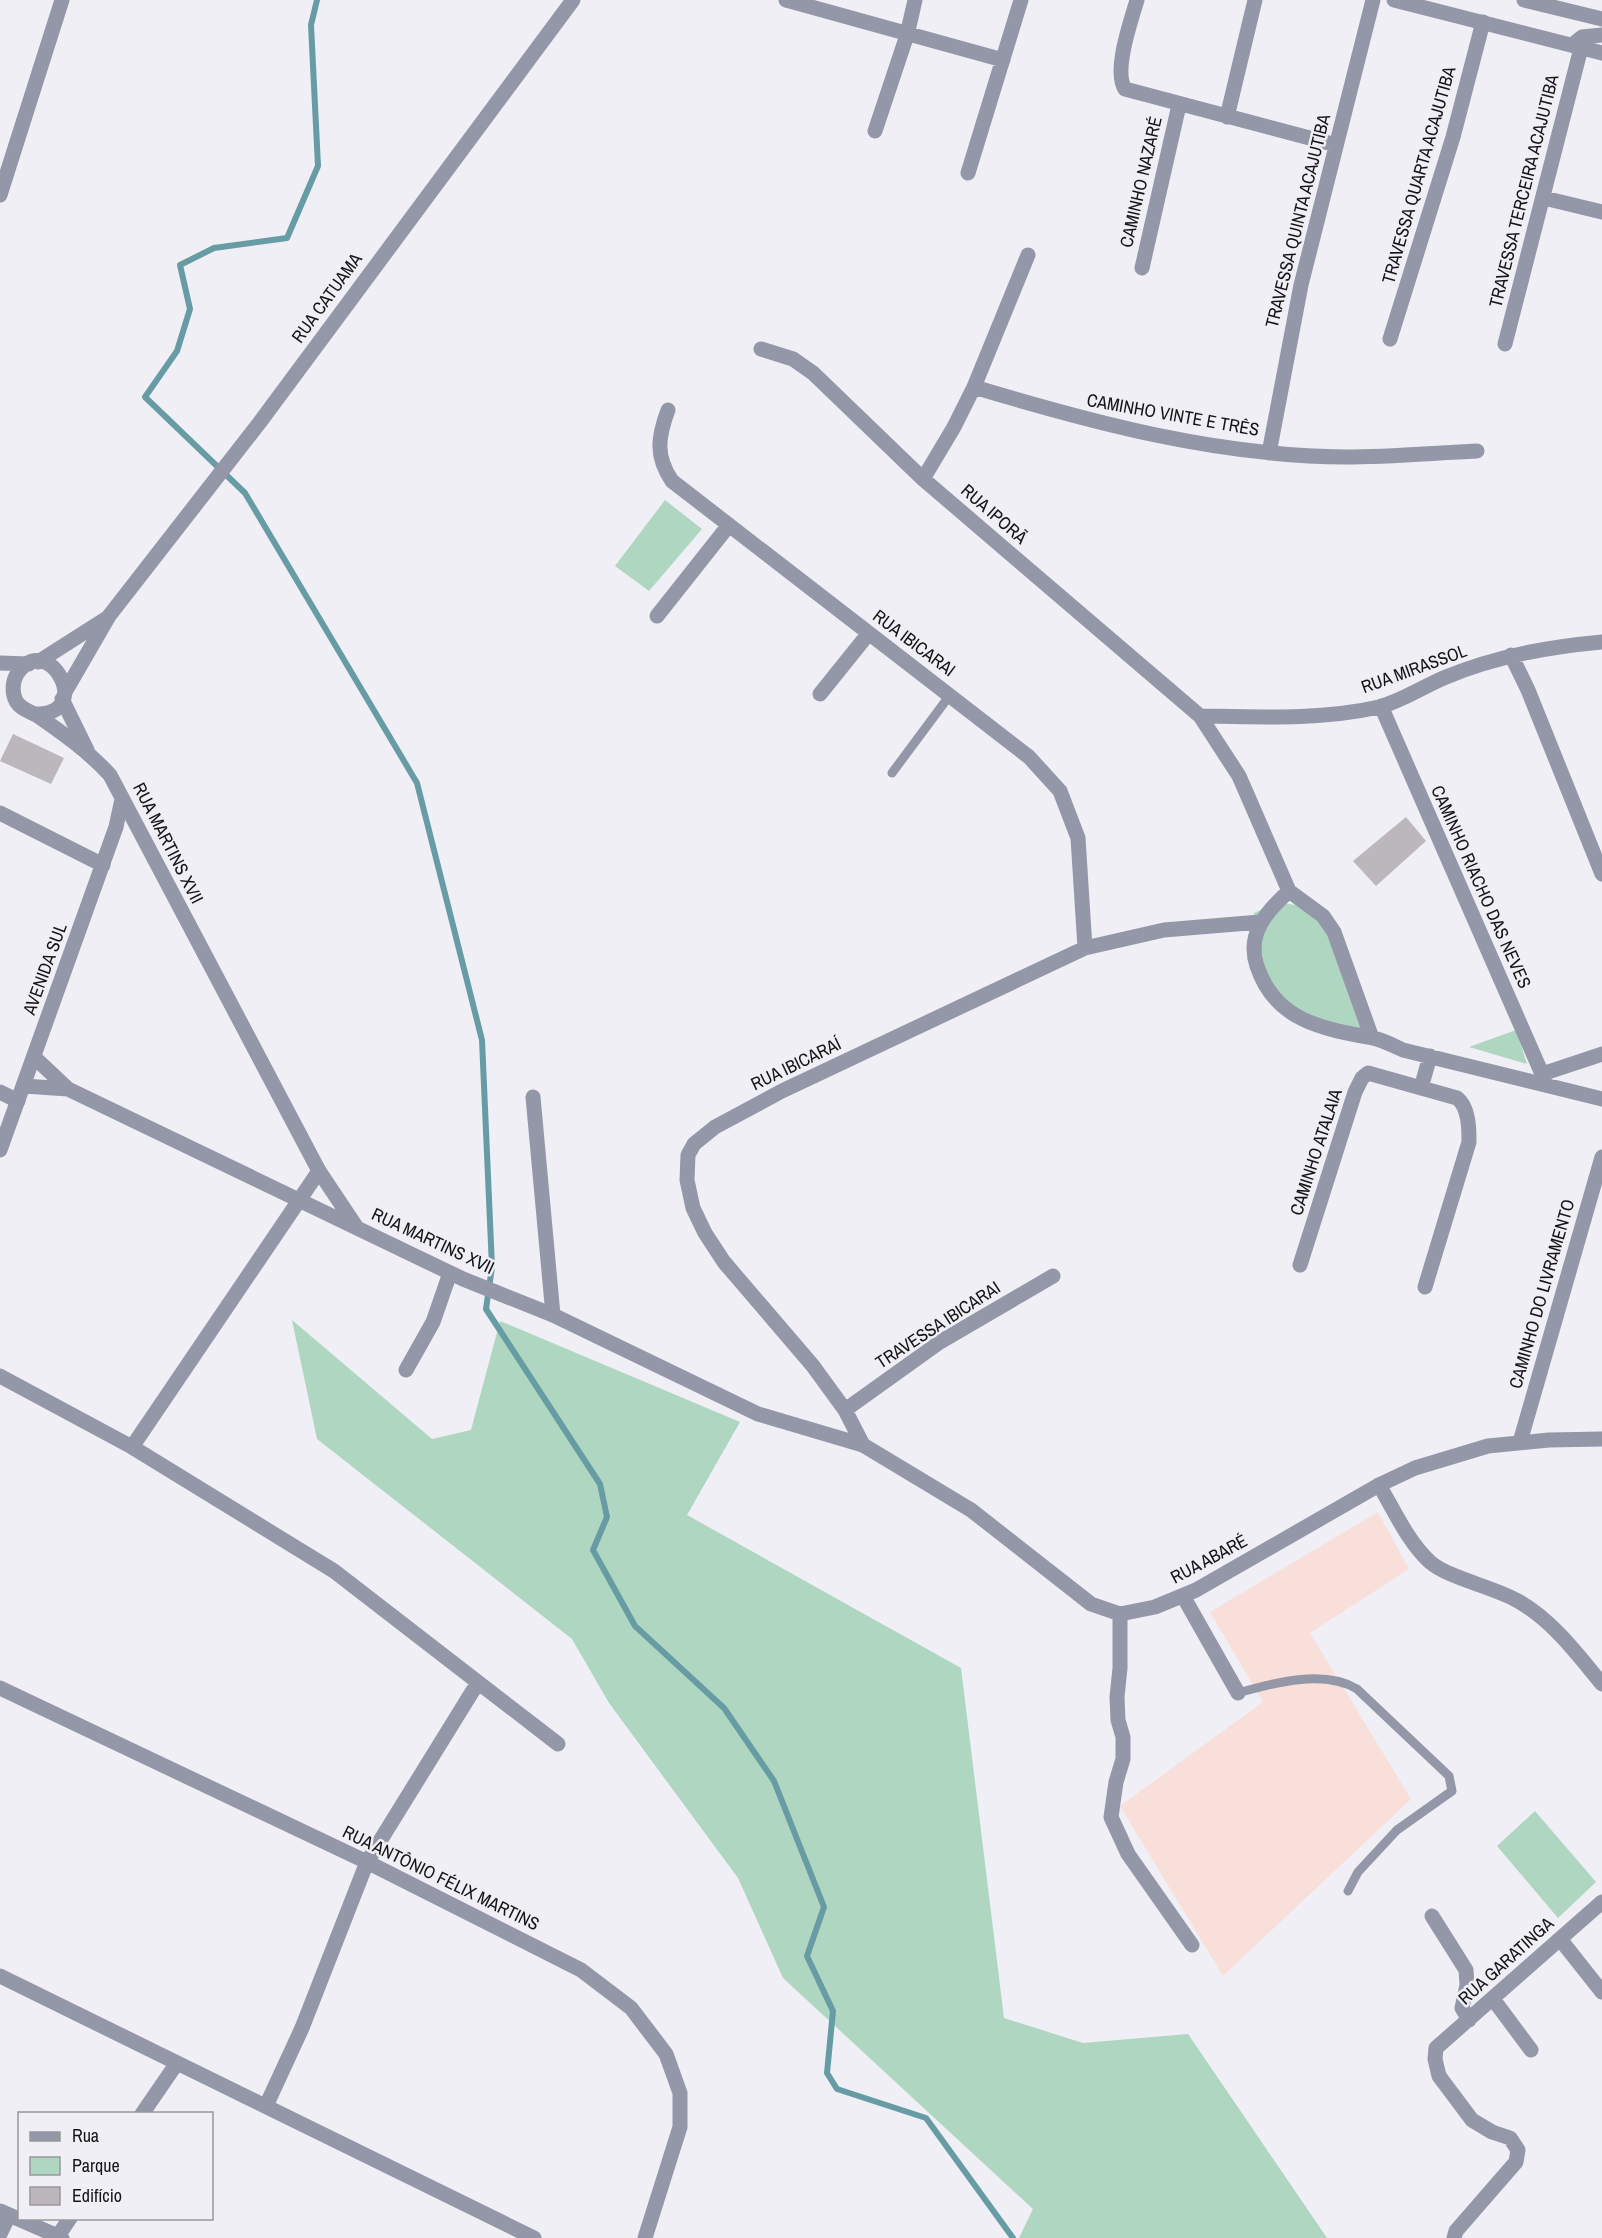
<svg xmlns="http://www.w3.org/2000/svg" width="1602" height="2238" viewBox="0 0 1602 2238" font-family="'Archivo Narrow',sans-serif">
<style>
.education{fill:#f9dfd9}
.green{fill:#afd6c0}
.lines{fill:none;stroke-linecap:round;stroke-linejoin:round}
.stream{stroke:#679ca4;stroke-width:6}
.building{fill:#bbb7bc}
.service{stroke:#9497a8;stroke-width:9}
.minor{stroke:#9497a8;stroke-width:15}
.tertiary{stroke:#9497a8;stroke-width:15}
.labels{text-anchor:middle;stroke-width:5;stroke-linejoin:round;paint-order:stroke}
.street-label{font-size:18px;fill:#151517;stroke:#efeff5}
</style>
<rect width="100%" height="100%" fill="#efeff5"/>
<path class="education" d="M1378 1512 1409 1569 1310 1633 1411 1799 1223 1976 1120 1806 1263 1702 1210 1612Z"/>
<path class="green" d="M665 500 702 529 649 591 615 566Z
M1278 902 1301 906 1320 916 1376 1043C1352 1034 1293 1020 1278 999 1263 977 1260 940 1254 913Z
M1516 1030 1527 1064 1469 1047Z
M292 1320 432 1439 471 1430 500 1321 740 1422 687 1515 961 1668 1004 2018 1083 2043 1188 2034 1327 2238H1019L1033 2209 783 1978 738 1878 609 1703 572 1639 317 1439Z
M1535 1811 1596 1882 1558 1918 1497 1846Z"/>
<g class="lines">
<path class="stream" d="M317 0 311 25 318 166 287 238 214 248 180 265 190 309 177 351 145 397 245 493 417 783 482 1040 492 1267 486 1309 600 1484 607 1517 593 1550 635 1626 724 1708 774 1781 824 1907 807 1956 833 2011 827 2073 837 2089 926 2118 1013 2238"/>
</g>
<path class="building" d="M13 734 64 758 51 784 0 761Z
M1406 817 1426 841 1376 886 1353 861Z"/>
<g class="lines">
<path class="service" d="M892 773 950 695
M1238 1693C1273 1683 1324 1669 1357 1689L1449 1776 1452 1791 1397 1830 1358 1872 1348 1891"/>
<path class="minor" d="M786 0 1003 60
M1137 0C1131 21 1113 71 1125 89L1336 145
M1524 0 1602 19
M1572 45 1582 37 1602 35
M1227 117 1255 0
M875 131 907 35 915 0
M968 173 1021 0
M0 195 62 0
M1544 198 1602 212
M1142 268 1179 105
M1390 339 1453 137 1483 22
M1505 344 1581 48
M761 349 793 359 813 373 923 479 1200 716 1239 776 1289 891 1323 916 1334 932 1372 1038
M974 387C1094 423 1217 456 1345 457 1389 457 1433 453 1477 451
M668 410C658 437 655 456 672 481L1029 757 1060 791 1078 838 1085 948
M1269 453 1301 285 1373 0
M923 479 954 427 974 387 1028 255
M657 616 729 525
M1511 655 1528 690 1602 874
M820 694 869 633
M1381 706 1546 1083
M1200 716C1259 717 1322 720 1379 707 1402 701 1424 686 1446 677 1497 656 1548 647 1602 642
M0 813 103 865
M1289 891C1267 911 1246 934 1257 966 1275 1021 1323 1029 1373 1038 1383 1040 1394 1046 1403 1050L1602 1099
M1542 1074 1602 1054
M1421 1088 1430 1056
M0 1092 18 1101
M533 1097 553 1315
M1300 1265 1355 1092 1362 1078 1368 1073 1457 1098C1469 1107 1469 1129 1469 1142L1425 1287
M406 1370 433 1322 450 1273
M0 1376 132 1447 334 1571 558 1744
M845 1410 940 1342 1053 1276
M1520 1442 1602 1157
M863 1445 845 1410 813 1366 724 1262 705 1233 693 1208 687 1180 688 1155 694 1144 715 1127 782 1091 1085 948 1164 930 1260 922
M132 1447 319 1171
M1379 1485C1394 1510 1408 1542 1430 1562 1448 1578 1494 1587 1518 1601 1553 1621 1577 1654 1602 1684
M1183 1596 1238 1693
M1120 1614V1668L1117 1697 1118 1720 1123 1737V1759L1116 1782 1111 1817 1128 1854 1192 1945
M0 1688 367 1862 581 1970 631 2008 666 2054 680 2093V2127L645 2238
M1432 1916 1466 1970 1467 1985 1462 2008 1469 2020
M1560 1939 1602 1992
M0 1976 534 2238
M1493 1999 1531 2050
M266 2106 302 2028 367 1862 477 1684
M142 2114 177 2063
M0 2211 62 2238
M0 2234 9 2215
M58 2236 70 2218
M1454 2238 1456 2231 1516 2162 1518 2150 1510 2138 1492 2132 1472 2120 1439 2076 1435 2059 1436 2048 1602 1902"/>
<path class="tertiary" d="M1394 0 1602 53
M38 662 107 618
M0 663 29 664
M65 692 109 616 260 422 573 0
M62 699 87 750
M35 714C97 715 47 628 17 674 12 682 12 693 16 701 21 710 30 711 38 716 64 734 89 752 110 775L319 1171 355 1225
M34 1057 68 1089 463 1279 553 1315 758 1414 863 1445 971 1510 1091 1604 1120 1614 1155 1607 1196 1590 1379 1485 1415 1468 1488 1446 1549 1440 1602 1439
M24 1086 68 1089
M0 1150 116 827 122 799"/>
</g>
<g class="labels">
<g class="street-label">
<text transform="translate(1419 175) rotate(-74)" y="6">TRAVESSA QUARTA ACAJUTIBA</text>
<text transform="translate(1141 182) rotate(-77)" y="6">CAMINHO NAZARÉ</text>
<text transform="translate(1524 191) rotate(-76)" y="6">TRAVESSA TERCEIRA ACAJUTIBA</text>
<text transform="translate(1298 221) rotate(-76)" y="6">TRAVESSA QUINTA ACAJUTIBA</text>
<text transform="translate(327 298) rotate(-54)" y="6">RUA CATUAMA</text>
<text transform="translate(1173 415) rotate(10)" y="6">CAMINHO VINTE E TRÊS</text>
<text transform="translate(994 514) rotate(41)" y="6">RUA IPORÃ</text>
<text transform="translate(914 643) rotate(37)" y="6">RUA IBICARAI</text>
<text transform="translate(1414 669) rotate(-20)" y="6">RUA MIRASSOL</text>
<text transform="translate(168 843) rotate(63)" y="6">RUA MARTINS XVII</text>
<text transform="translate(1481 887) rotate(66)" y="6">CAMINHO RIACHO DAS NEVES</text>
<text transform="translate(45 969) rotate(-70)" y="6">AVENIDA SUL</text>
<text transform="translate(796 1064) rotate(-26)" y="6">RUA IBICARAÍ</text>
<text transform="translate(1316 1152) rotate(-72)" y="6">CAMINHO ATALAIA</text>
<text transform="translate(433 1241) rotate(25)" y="6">RUA MARTINS XVII</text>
<text transform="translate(1542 1294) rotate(-74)" y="6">CAMINHO DO LIVRAMENTO</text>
<text transform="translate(938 1325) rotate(-33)" y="6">TRAVESSA IBICARAI</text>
<text transform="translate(1209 1559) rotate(-28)" y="6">RUA ABARÉ</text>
<text transform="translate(441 1878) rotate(26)" y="6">RUA ANTÔNIO FÉLIX MARTINS</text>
<text transform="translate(1506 1961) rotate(-42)" y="6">RUA GARATINGA</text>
</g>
</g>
<rect x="18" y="2112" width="195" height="108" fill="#efeff5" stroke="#98989c" stroke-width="1.5"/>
<rect x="30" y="2132" width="30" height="9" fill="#9497a8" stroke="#98989c" stroke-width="1.5"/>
<text x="72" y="2142" font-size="18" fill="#151517">Rua</text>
<rect x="30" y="2157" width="30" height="18" fill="#afd6c0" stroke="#98989c" stroke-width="1.5"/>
<text x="72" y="2172" font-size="18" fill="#151517">Parque</text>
<rect x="30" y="2187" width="30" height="18" fill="#bbb7bc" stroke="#98989c" stroke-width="1.5"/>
<text x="72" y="2202" font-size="18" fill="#151517">Edifício</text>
</svg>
